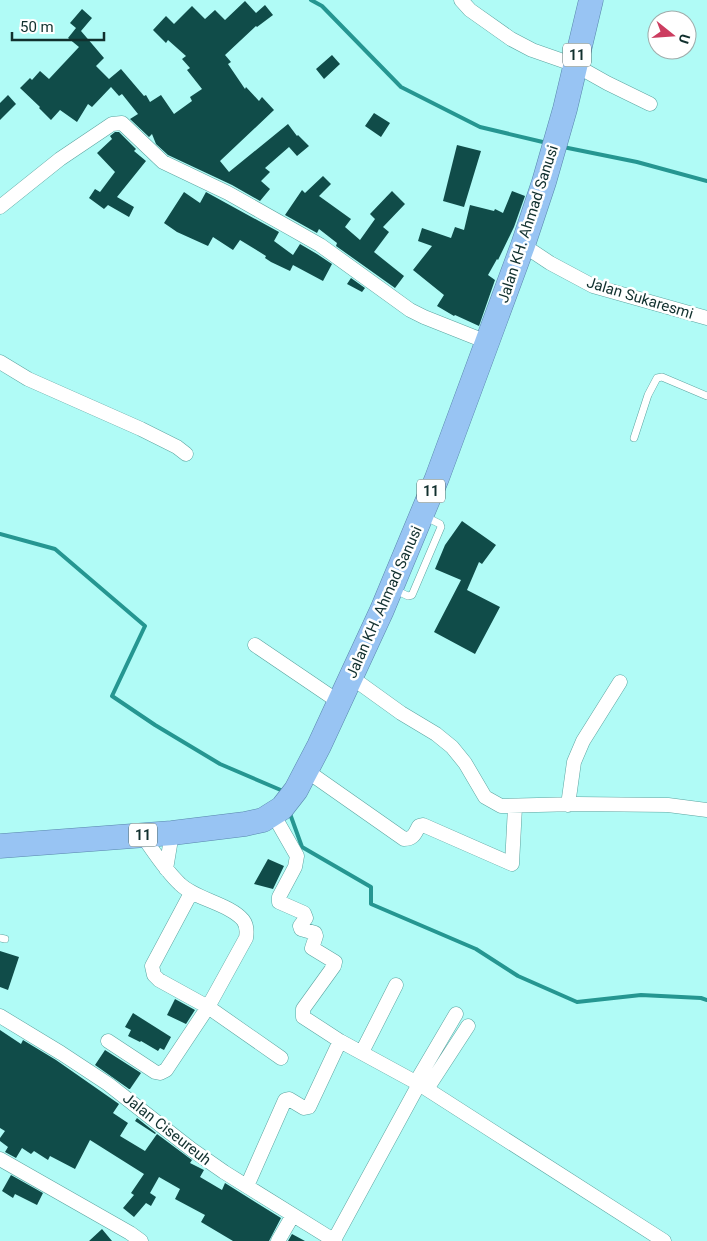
<svg xmlns="http://www.w3.org/2000/svg" width="707" height="1241" viewBox="0 0 707 1241" font-family="Roboto,sans-serif">
<style>
.lines{fill:none;stroke-linecap:round;stroke-linejoin:round}
.stream{stroke:#259691;stroke-width:4}
.building{fill:#104c49}
.service-casing{stroke:#5ca4a0;stroke-width:8}
.minor-casing{stroke:#5ca4a0;stroke-width:15}
.trunk-casing{stroke:#5887ac;stroke-width:25}
.service{stroke:#fff;stroke-width:7}
.minor{stroke:#fff;stroke-width:14}
.trunk{stroke:#98c4f3;stroke-width:24}
.labels{text-anchor:middle;stroke-width:5;stroke-linejoin:round;paint-order:stroke}
.shield{fill:#fff;stroke:#586e6d;stroke-width:1}
.shield-label{font-size:14px;font-weight:bold;fill:#11302e}
.street-label{font-size:15px;fill:#11302e;stroke:#fff}
</style>
<rect width="100%" height="100%" fill="#b0fbf6"/>
<g class="lines">
<path class="stream" d="M311 0 322 6 401 87 480 127 547 143
M563 147 637 162 707 181
M0 534 55 549 145 626 112 696 155 725 220 764 283 791
M289 811 302 847 371 887V904L476 949 518 976 577 1002 641 995 701 998 707 1000"/>
</g>
<path class="building" d="M245 1 256 13 265 5 273 15 257 27 256 26 225 55 231 62 228 64 245 89 246 87 259 101 262 97 274 110 220 161 229 172 288 124 297 136 298 135 309 146 297 156 289 147 265 168 270 172 261 181 270 189 260 201 232 185 168 155 156 144 152 134 149 137 130 119 138 114 122 94 119 96 111 87 92 107 88 104 77 122 60 110 51 120 39 108 40 107 20 88 30 78 32 80 40 71 49 79 79 47 68 38 76 28 70 23 82 9 92 18 81 31 104 58 96 66 109 79 121 69 144 96 146 95 150 102 161 95 174 114 192 101 190 97 202 89 187 70 190 68 182 59 186 56 168 40 166 43 153 30 166 16 174 24 192 6 205 19 215 10 225 20Z
M332 55 340 64 324 79 316 69Z
M8 95 16 104 0 120V103Z
M374 113 390 123 381 137 365 126Z
M115 132H119L136 149 134 151 146 161 117 197 134 207 129 217 108 205 104 209 89 198 95 189 100 192 115 172 97 153 112 139 110 136Z
M457 145 481 151 464 207 443 201Z
M323 176 331 184 319 196 351 219 345 227 360 240 375 219 370 214 392 191 405 204 383 227 389 232 374 252 404 276 395 288 336 246 337 243 319 229 317 233 285 215 302 190 305 193Z
M512 191 525 196 514 227 498 260 497 259 488 275 495 280 479 326 455 315 454 316 437 306 444 295 413 270 432 246 418 241 422 228 451 238 455 227 464 230 470 205 494 211 495 209 503 213Z
M184 192 200 203 206 192 279 232 274 241 293 255 300 244 317 254 332 264 323 281 293 265 290 271 271 262 265 258 266 256 240 240 233 250 213 237 208 246 177 232 164 223Z
M351 278 365 288 362 292 347 284Z
M462 521 496 545 482 564 479 562 467 590 500 607 475 654 434 632 461 580 435 569 445 545Z
M268 859 284 866 273 889 254 884Z
M0 951 19 957 8 990 0 987Z
M175 999 195 1010 186 1024 167 1015Z
M133 1013 171 1037 164 1050 160 1048 158 1051 141 1041 140 1042 128 1036 131 1030 125 1027Z
M0 1030 21 1044 23 1040 56 1060 119 1104 113 1113 128 1123 120 1136 145 1151 157 1134 192 1160 190 1163 204 1170 200 1177 222 1190 225 1183 281 1218 269 1241H233L201 1222 205 1215 175 1199 180 1189 159 1177 150 1193 156 1197 151 1206 146 1203 134 1217 123 1208 134 1195 131 1193 144 1174 90 1140 75 1169 50 1156 48 1160 34 1151 31 1154 22 1148 16 1158 5 1152 8 1147 0 1141V1138L5 1131 0 1128Z
M105 1050 141 1073 130 1089H129L95 1065Z
M137 1118 156 1133 155 1134 135 1121Z
M11 1175 43 1193 37 1205 15 1194 13 1198 2 1191Z
M102 1229 112 1241H89Z
M292 1234 305 1241H288Z"/>
<g class="lines">
<g class="service-casing">
<path id="service" d="M634 438 648 395 657 378 662 377 707 396
M393 589 408 596 412 595 441 527 440 524 424 516
M0 938 5 939"/>
</g>
<g class="minor-casing">
<path id="minor" d="M461 0 470 10 511 39 532 50 575 65 607 83 650 104
M0 207 60 159 112 124 122 123 163 162 228 193 320 245 410 310 424 317 487 342
M523 245 550 263 593 286 707 318
M0 362 28 379 141 429 177 447 186 454
M255 645 339 702
M351 677 401 713 436 734 452 747 465 763 485 797 501 806 577 804 668 805 707 810
M307 771 404 839C414 839 415 833 419 826L423 825 512 864 515 807
M568 805 574 762 583 741 620 682
M273 814 297 856 295 867 279 897V902L304 913 306 918 300 926 301 929 315 933 316 936 312 948 335 962 334 966 303 1009V1017L340 1041 419 1084 664 1241
M166 869 172 833
M191 893 152 966 154 975 159 980 208 1007 281 1058
M0 1016 61 1053 108 1084 191 1149 224 1172 335 1241
M108 1041 155 1072 160 1073 166 1070 208 1007 246 938C247 932 247 925 243 920 230 904 195 899 180 884 165 870 154 852 142 835
M362 1052 396 985
M416 1082 456 1014
M427 1089 468 1026
M0 1159 130 1233 141 1241
M247 1186 285 1100 289 1099 304 1108 309 1107 340 1041
M334 1240 419 1084
M278 1241 293 1215"/>
</g>
<g class="trunk-casing">
<path id="trunk" d="M0 846 172 833 245 824 263 820 282 808 296 790 319 746 382 610 437 478 523 245 544 182 565 109 591 0"/>
</g>
<use href="#service" class="service"/>
<use href="#minor" class="minor"/>
<use href="#trunk" class="trunk"/>
</g>
<g class="labels">
<g class="shield">
<rect x="563" y="43.5" width="28" height="23" rx="4"/>
<rect x="417" y="479.5" width="28" height="23" rx="4"/>
<rect x="129" y="823.5" width="28" height="23" rx="4"/>
</g>
<g class="shield-label">
<text x="577" y="60">11</text>
<text x="431" y="496">11</text>
<text x="143" y="840">11</text>
</g>
<g class="street-label">
<text transform="translate(528 224) rotate(-72)" y="5">Jalan KH. Ahmad Sanusi</text>
<text transform="translate(640 298) rotate(17)" y="5">Jalan Sukaresmi</text>
<text transform="translate(384 602) rotate(-66)" y="5">Jalan KH. Ahmad Sanusi</text>
<text transform="translate(167 1129) rotate(38)" y="5">Jalan Ciseureuh</text>
</g>
</g>
<g transform="translate(672 35) rotate(107)"><circle r="24" fill="#ffffff" stroke="#a0acab"/>
<path d="M0-4L9 19L0 12L-9 19Z" fill="#cc3d60"/>
<text y="-8" font-size="14" font-weight="bold" text-anchor="middle" fill="#11302e">U</text>
</g>
<path d="M12 32v8h92v-8" fill="none" stroke="#11302e" stroke-width="2.5"/>
<text x="20" y="32" font-size="15" fill="#11302e" stroke="#ffffff" stroke-width="4" paint-order="stroke">50 m</text>
</svg>
